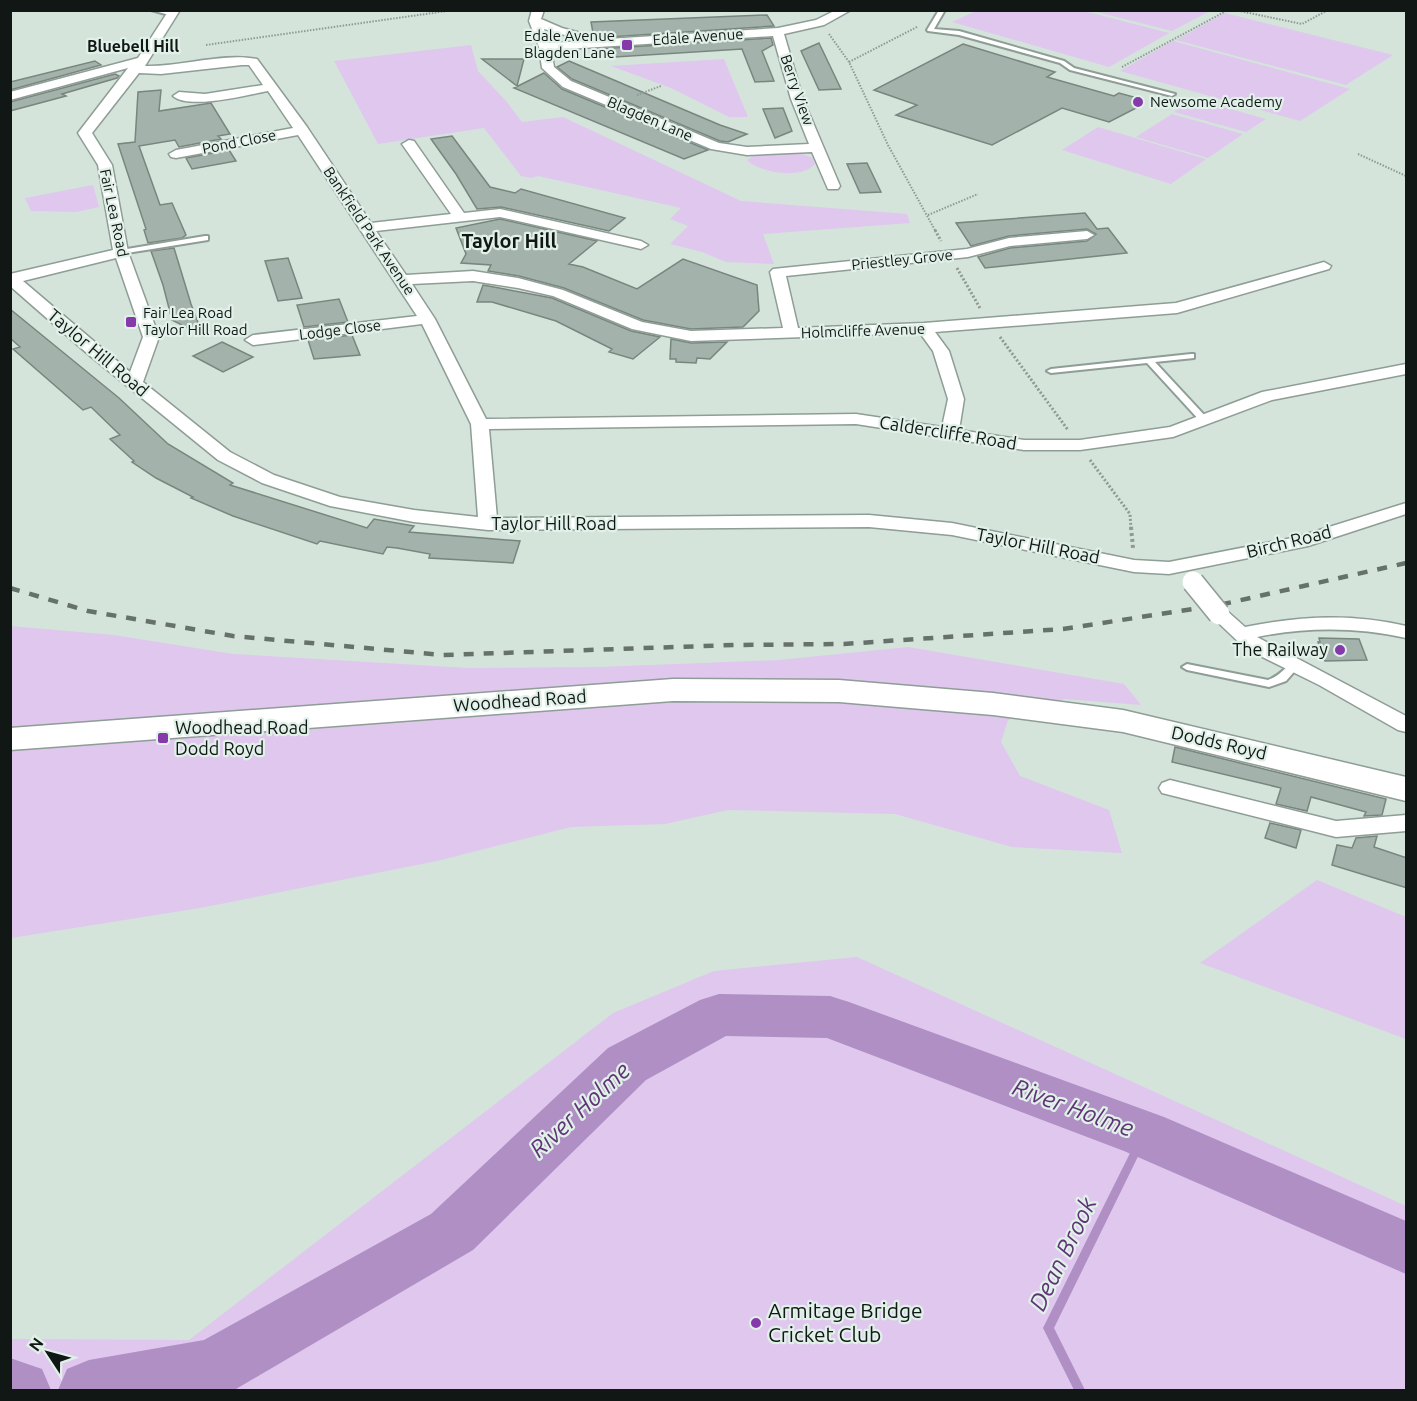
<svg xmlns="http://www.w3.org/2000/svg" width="1417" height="1401" viewBox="0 0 1417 1401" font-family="Ubuntu,sans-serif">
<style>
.green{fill:#dfc7ee}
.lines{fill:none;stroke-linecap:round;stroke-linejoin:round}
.stream{fill:#b08fc4;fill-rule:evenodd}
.river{fill:#b08fc4;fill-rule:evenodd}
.building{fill:#a3b2aa;stroke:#78867e;stroke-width:1.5}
.lane-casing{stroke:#8e9d95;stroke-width:4}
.street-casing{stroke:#8e9d95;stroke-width:3}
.primary-casing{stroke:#8e9d95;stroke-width:3}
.path-far2{stroke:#8e9a93;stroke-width:2;stroke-dasharray:1.5 1.5;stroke-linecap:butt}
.path-far1{stroke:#8e9a93;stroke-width:3;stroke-dasharray:2 2;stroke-linecap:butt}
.path{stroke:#8e9a93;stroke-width:4;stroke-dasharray:3 3;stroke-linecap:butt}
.lane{fill:#fff;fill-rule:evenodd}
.street{fill:#fff;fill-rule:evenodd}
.primary{fill:#fff;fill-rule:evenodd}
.rail{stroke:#67716c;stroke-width:4.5;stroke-dasharray:10 10;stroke-linecap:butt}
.street-bridge-casing{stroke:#8e9d95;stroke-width:24;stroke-linecap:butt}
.street-bridge{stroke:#fff;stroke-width:21}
.poi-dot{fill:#8539aa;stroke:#e1f1e9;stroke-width:2}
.labels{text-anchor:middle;stroke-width:4.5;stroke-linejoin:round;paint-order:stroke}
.far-poi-label{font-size:15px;fill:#111714;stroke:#e1f1e9;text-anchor:start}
.far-street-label{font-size:15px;fill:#111714;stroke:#e1f1e9}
.far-neighbourhood-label{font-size:16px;font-weight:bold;fill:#111714;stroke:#e1f1e9}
.street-label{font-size:18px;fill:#111714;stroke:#e1f1e9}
.poi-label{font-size:18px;fill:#111714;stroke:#e1f1e9;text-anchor:end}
.far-district-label{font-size:20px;font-weight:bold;fill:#111714;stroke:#e1f1e9}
.near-poi-label{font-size:21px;fill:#111714;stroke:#e1f1e9;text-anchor:start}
.near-water-label{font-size:24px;font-style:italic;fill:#5f3476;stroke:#e1f1e9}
</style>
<rect width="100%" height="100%" fill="#d4e4db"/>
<path class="green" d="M976 11H1084L1169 33 1109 67 952 22Z
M1093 11H1210L1172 31Z
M1225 13 1393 55 1346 85 1176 40Z
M1173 41 1350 89 1300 121 1120 71Z
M471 45 478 71 506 101 522 122 563 117 741 201 907 214 910 223 763 234 774 264 726 262 702 252 670 244 688 226 670 219 681 208 538 176 531 178 521 176 484 128 378 144 334 61Z
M724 59 748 117H729L671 88 611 66Z
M1194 99 1266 119 1246 132 1174 112Z
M1172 114 1243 134 1208 158 1136 137Z
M1098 127 1206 159 1171 184 1062 150Z
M799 153 813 158 815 164C802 180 760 173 747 160L757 154Z
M93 185 99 207 76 212 31 211 25 198Z
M10 626 114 635 233 654 468 668 600 667 779 660 908 647 1124 684 1141 705 1064 699 1008 720 1001 742 1020 776 1109 810 1122 853 1012 847 895 814 728 810 665 824 571 827 437 861 200 908 11 938Z
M1317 880 1406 917V1039L1200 963Z
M857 957 1406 1206V1390H11V1339L189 1340 613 1013 714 971Z"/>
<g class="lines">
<path class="stream" d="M1144 1130 1147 1131 1149 1134 1054 1328 1085 1390H1074L1043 1328 1141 1131Z"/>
<path class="river" d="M719 994 830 996 849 1002 1164 1117 1406 1221V1274L1124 1151 827 1038 726 1036 646 1080 473 1250 236 1389 58 1390 67 1369 89 1360 204 1340 431 1214 608 1048 700 1000Z
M10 1358 42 1369 51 1390H10Z"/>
</g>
<path class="building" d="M767 15 774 26 594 38 591 22Z
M771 38 773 45 762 51 774 81 755 82 742 49 599 58 597 49Z
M819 43 841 89 819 90 801 51Z
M963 44 1055 72 1047 77 1114 96 1119 93 1141 99 1133 105 1138 107 1109 122 1062 108 992 145 896 115 917 105 874 90Z
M482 59H524L517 86Z
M95 61 101 65 10 90V82Z
M569 61 720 125 747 134 728 142 720 141 572 79 557 67Z
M544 73 562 89 708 150 684 159 514 88Z
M115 74 119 76 117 78 62 94 66 96 10 111V102Z
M161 90 159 111 211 103 230 134 218 136 221 139 179 147 175 140 139 146 160 205 172 203 186 235 182 238 148 243 144 230 146 229 118 144 135 142 138 92Z
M783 108 792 131 775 138 763 109Z
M452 136 490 187 515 193 521 189 625 218 609 231 501 207 477 209 456 174 431 139Z
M229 150 236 161 192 169 186 158Z
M867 163 881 192 860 193 847 164Z
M1085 213 1097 229 1108 228 1127 253 985 268 978 257 1010 248 1087 241 1096 234 1087 229 1009 236 971 246 956 223Z
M500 219 597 241 569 264 583 267 637 289 683 259 757 285 759 311 743 327 691 329 643 320 564 288 519 276 488 271 491 265 461 263 466 254 456 228Z
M174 248 191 304 203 336 172 320 163 285 151 251Z
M288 258 302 298 278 301 265 261Z
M483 285 552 298 631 331 660 337 633 359 609 352 612 349 556 321 492 302H477Z
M339 299 348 322 304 327 297 305Z
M10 309 119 398 168 444 233 483 230 485 367 528 374 519 414 526 409 532 520 541 513 563 429 558 430 554 397 548 387 547 383 554 320 541 317 544 233 516 191 498 193 497 156 478 132 462 134 461 110 439 120 435 91 407 83 410 13 349 20 347 10 338Z
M352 335 360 355 314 359 308 340Z
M671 339 691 343 727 342 710 359 697 358 696 363 676 362V359H670Z
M222 342 253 357 223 372 193 356Z
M1319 638 1359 639 1367 660 1325 661 1318 642H1320Z
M1175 747 1386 799 1382 815 1364 816 1366 812 1311 797 1307 811 1276 804 1281 788 1172 762Z
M1270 823 1301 830 1296 848 1265 838Z
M1377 836 1374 847 1407 858V888L1332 865 1337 845 1352 848 1356 838Z"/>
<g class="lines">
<g class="lane-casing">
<path id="lane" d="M151 10H165L176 14 173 16Z
M939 10H945L934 29 959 31 1064 61 1074 68 1175 94 1172 96 1070 70 1060 63 959 35 928 31 927 30Z
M205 236H208V240L121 254 117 252 121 250Z
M1191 354H1194V358L1155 362 1207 418V422H1201L1147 363 1051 373 1047 371 1051 369Z
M1295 662 1300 665 1286 681 1269 687 1187 670 1182 667 1187 664 1268 680C1282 675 1285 666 1295 662Z"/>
</g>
<g class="street-casing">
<path id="street" d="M169 10H180L145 66C179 67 226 52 257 59L307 127 371 223 451 214 402 144 409 140 414 141 464 213 500 209 641 241 648 245 641 249 500 217 376 231 406 275 473 271 518 278 563 290 642 322 691 331 783 328 770 272 773 269 967 249 1009 238 1087 231 1094 235 1087 239 1010 246 968 257 786 276 798 328 924 323 1176 303 1324 262 1331 266 1329 269 1177 313 935 332 949 351 964 399 959 430 1024 440H1080L1170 427 1262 392 1406 364V374L1272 400 1173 437 1080 450H1024L856 424 489 429 497 518 869 515 952 523 1134 560 1169 562 1297 537 1406 503V514L1308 546 1169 574 1134 572 952 535 869 527 488 530 414 522 330 506 262 483 218 460 89 355 10 286V274L113 250 98 165 78 133 128 68 10 100V92L138 58ZM242 65H249L263 85 205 94 179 92 173 96C189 110 247 95 268 91L293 128 176 150 169 154 171 157 176 158 298 135 417 316 253 335 245 340 253 345 422 324 471 424 478 517 414 510 340 497 274 475 230 452 143 382 159 337 128 252 112 165 92 133 139 73 161 74ZM116 258 143 337 130 372 23 281ZM473 281 518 288 553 296 632 329 691 341 920 333 933 351 948 399 942 427 856 414 486 419 435 319 412 284Z
M532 10H544L541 19 562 28 592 36V40L778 28 816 20 836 10H851L824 25 784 34 803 99 840 186 838 189H828L812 152 747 155 711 149 563 87 542 68 539 47 529 21ZM544 29 585 41 549 43ZM773 36 791 99 809 144 747 147 719 143 571 81 554 67 551 50Z
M1219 608 1226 610 1245 627C1300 616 1352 613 1406 626V638C1356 627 1307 627 1257 637L1406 716V732L1398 730 1319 685 1246 649 1209 614 1212 610Z
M1170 780 1336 821 1406 815V831L1336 837 1162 793 1159 788 1162 783Z"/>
</g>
<g class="primary-casing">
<path id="primary" d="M673 679 839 680 993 693 1123 710 1406 777V801L1123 732 993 715 839 702 673 701 10 750V728Z"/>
</g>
<path class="path-far2" d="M1235 10 1302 24 1328 10
M917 27 849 62 888 145 936 232
M829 34 849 62
M206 45 454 10
M1122 67 1228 10
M637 95 661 86
M1358 154 1406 176
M928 215 978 194"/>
<path class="path-far1" d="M935 230 941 241
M957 268 980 308
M1000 337 1068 430
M1090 460 1130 514 1131 529"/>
<path class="path" d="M1131 527 1133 548"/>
<use href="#lane" class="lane"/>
<use href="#street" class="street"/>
<use href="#primary" class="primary"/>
<path class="rail" d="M10 588 88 611 233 636 443 655 734 645 844 644 1063 629 1219 605 1406 563"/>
<g class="street-bridge-casing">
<path id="street-bridge" d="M1193 582 1219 614"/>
</g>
<use href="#street-bridge" class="street-bridge"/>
</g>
<g class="poi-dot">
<rect x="621" y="39" width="12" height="12" rx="3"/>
<circle cx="1138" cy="102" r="6"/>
<rect x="125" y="316" width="12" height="12" rx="3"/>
<circle cx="1340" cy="650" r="6"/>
<rect x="157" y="732" width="12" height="12" rx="3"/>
<circle cx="756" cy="1323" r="6"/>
</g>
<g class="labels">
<g class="far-poi-label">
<text x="615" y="41" text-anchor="end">Edale Avenue<tspan x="615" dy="17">Blagden Lane</tspan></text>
<text x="1150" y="107">Newsome Academy</text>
<text x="143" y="318">Fair Lea Road<tspan x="143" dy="17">Taylor Hill Road</tspan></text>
</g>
<g class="far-street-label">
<text transform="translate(698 37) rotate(-4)" y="5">Edale Avenue</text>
<text transform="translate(797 90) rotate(71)" y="5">Berry View</text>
<text transform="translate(650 119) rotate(23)" y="5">Blagden Lane</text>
<text transform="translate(239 142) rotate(-11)" y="5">Pond Close</text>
<text transform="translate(114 213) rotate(78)" y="5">Fair Lea Road</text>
<text transform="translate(369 231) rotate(56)" y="5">Bankfield Park Avenue</text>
<text transform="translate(902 260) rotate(-6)" y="5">Priestley Grove</text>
<text transform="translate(340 330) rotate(-7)" y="5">Lodge Close</text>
<text transform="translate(863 331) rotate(-2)" y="5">Holmcliffe Avenue</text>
</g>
<g class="far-neighbourhood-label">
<text x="133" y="52">Bluebell Hill</text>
</g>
<g class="street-label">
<text transform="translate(98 353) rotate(40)" y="6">Taylor Hill Road</text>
<text transform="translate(948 433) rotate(9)" y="6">Caldercliffe Road</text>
<text x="554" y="530">Taylor Hill Road</text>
<text transform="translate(1289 542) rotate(-14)" y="6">Birch Road</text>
<text transform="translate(1038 546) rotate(11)" y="6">Taylor Hill Road</text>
<text transform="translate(520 701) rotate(-4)" y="6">Woodhead Road</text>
<text transform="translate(1219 743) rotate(13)" y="6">Dodds Royd</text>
</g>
<g class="poi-label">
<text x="1328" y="656">The Railway</text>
<text x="175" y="734" text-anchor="start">Woodhead Road<tspan x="175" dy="21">Dodd Royd</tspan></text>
</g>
<g class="far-district-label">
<text x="509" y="248">Taylor Hill</text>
</g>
<g class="near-poi-label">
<text x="768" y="1318">Armitage Bridge<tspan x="768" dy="24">Cricket Club</tspan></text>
</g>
<g class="near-water-label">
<text transform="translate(1073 1108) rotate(20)" y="8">River Holme</text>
<text transform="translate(580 1110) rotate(-43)" y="8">River Holme</text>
<text transform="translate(1063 1254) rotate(-64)" y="8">Dean Brook</text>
</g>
</g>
<rect width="1417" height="1401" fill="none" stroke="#111714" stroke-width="24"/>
<g transform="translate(48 1353) rotate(306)" stroke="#e1f1e9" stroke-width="4.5" paint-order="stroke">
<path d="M0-4.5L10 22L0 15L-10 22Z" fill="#111714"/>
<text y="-9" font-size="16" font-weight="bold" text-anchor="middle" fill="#111714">N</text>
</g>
</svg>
